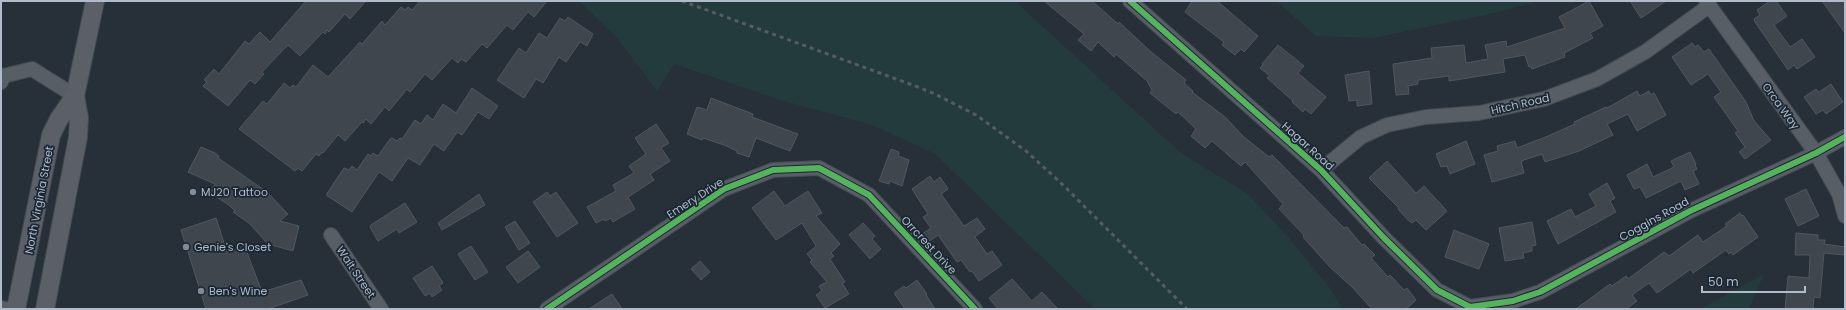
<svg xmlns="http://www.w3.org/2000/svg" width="1846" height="310" viewBox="0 0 1846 310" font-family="Poppins,sans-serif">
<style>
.green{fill:#243b3e}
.building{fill:#3f464e;stroke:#505760}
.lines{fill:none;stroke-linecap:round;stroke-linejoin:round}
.minor-casing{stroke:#444a50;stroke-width:16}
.major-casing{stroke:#434a51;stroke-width:20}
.minor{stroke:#585e66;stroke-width:14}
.major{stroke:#5b6068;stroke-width:18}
.rail{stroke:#565c63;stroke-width:3;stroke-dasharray:4 4;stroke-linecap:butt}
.cycleway-casing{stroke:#1b2633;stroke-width:8}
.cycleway{stroke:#56b35d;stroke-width:6}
.poi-dot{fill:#818b97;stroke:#1b2633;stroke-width:1.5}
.labels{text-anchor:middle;stroke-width:3.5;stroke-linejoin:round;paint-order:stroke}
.street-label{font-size:11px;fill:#b1bcca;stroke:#1b2633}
.poi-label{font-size:11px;fill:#b1bcca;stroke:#1b2633;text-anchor:start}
</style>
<rect width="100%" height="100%" fill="#272f38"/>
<path class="green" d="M579 1H1015L1180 152 1249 195 1289 238 1329 287 1343 309H1095L935 154 872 125 780 100 674 64 657 91 617 38Z
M1276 1H1538L1499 12 1374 38 1316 36Z
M1764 274 1749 309H1700Z"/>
<path class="building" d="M306 1H366L350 19 345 14 329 32 327 30 325 34 323 32 300 56 288 45 262 72 264 74 255 84 250 80 228 106 203 86 207 82 204 80 214 69 219 74 245 41 249 44 260 32 270 42Z
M420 1H547L534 17 528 12 513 30 507 25 487 48 482 44 466 62 461 59 458 63 452 58 432 80 425 74 410 92 407 89 389 111 385 107 371 124 366 119 363 123 362 122 345 141 338 135 323 153 322 152 319 156 316 154 302 171 298 168 295 171 239 129 263 101 267 104 284 83 290 88 293 85 296 87 313 65 328 77 360 42 362 44 382 21 385 25 401 7 405 10 408 7 412 10Z
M1044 1H1092L1118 24 1119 22 1150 51 1186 80 1184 83 1193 91 1192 92 1225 117 1244 137 1269 157 1272 155 1344 228 1347 227 1362 245 1364 244 1375 255 1371 258 1388 277 1390 275 1404 290 1407 288 1416 300 1406 309H1372L1353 288 1329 266 1303 237 1304 235 1279 209 1283 204 1245 162 1241 166 1212 141 1205 148 1191 136 1196 129 1178 112 1176 114 1150 93 1152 90 1147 81 1116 54 1114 57 1098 42 1091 51 1078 40 1084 34Z
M1192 1H1217L1258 36 1244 52 1241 49 1235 55 1222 45 1224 42 1185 12Z
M1589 1 1603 26 1590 33 1593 38 1564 53 1565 57 1532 69 1531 66 1529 67 1525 55 1503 59 1505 72 1449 81V76L1418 80V84L1408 86 1409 94 1396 95 1393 64 1432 58 1431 48 1464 45 1466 63 1488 59 1485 45 1506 41 1507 47 1565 28 1559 17Z
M1630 1H1666L1641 18Z
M1770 1H1776L1787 16 1774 25 1788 44 1790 47 1802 39 1815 57 1797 69 1794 65 1788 70 1755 22 1754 19 1760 15 1757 10Z
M1822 1H1845V33Z
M568 17 593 34 587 46 580 42 566 62 559 57 543 83 536 79 524 98 497 80 519 48 526 53 539 33 547 38 560 18 565 21Z
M1692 43 1695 47 1698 45 1704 52 1709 49 1746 102 1754 121 1771 140 1745 159 1739 152 1745 147 1735 133 1738 131 1714 97 1721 92 1708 74 1691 85 1672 57Z
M1278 45 1304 66 1298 73 1326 97 1311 114 1305 109 1303 112 1292 102 1293 101 1267 78 1270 76 1260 68 1263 65 1262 64Z
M1369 71 1372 104 1357 106V100L1349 101 1345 75Z
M1831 84 1843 102 1826 114 1823 110 1816 114 1804 97 1816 89 1819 92Z
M472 88 498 106 489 119 478 112 462 135 457 132 444 151 434 144 420 165 408 158 392 181 379 172 352 212 326 195 344 168 349 170 352 166 357 170 368 154 371 156 373 153 378 156 390 139 392 138 397 141 400 138 402 139 415 120 421 124 427 115 433 120 443 104 456 113Z
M1637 91 1640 96 1649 91 1651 95 1654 93 1666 115 1637 131 1628 114 1607 124 1613 135 1579 151 1545 162 1542 154 1521 161 1524 173 1492 182 1484 155 1498 151 1497 146 1515 141 1517 148 1548 136 1575 124 1574 122 1606 107 1607 108Z
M711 98 753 114 752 117 798 134 790 151 756 138 749 157 737 153V151L724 145 703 138 702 140 687 134 697 107 707 110Z
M656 124 669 143 661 148 670 161 650 174 654 180 628 197 635 209 613 222 611 218 605 221 604 219 596 223 587 207 616 191 613 185 634 173 629 166 646 154 635 138Z
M1466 141 1475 164 1450 174 1447 166 1441 167 1436 154Z
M201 147 215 153 219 156 218 158 267 192 288 214 280 221 299 226 293 251 268 244 249 223 233 212 235 211 229 205 210 193 215 184 188 172Z
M891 149 899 152 898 156 909 160 902 186 890 181 889 184 879 181Z
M1690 152 1696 164 1695 165 1697 169 1693 171 1699 184 1685 190 1681 181 1646 198 1640 187 1634 189 1627 175 1647 164 1653 177 1674 167 1671 161Z
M1387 161 1416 193 1424 186 1447 211 1426 230 1416 220 1412 223 1407 219 1398 209 1399 208 1369 178Z
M930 176 934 182 940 177 948 189 941 194 964 226 977 218 985 229 975 237 987 254 992 251 1002 265 979 281 972 271 970 272 961 260 957 262 938 235 926 244 919 236 931 228 923 217 928 214 912 189Z
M1607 183 1615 198 1610 201 1616 212 1558 244 1547 221 1571 209 1575 217 1596 206 1589 194Z
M1806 189 1819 216 1798 226 1785 199Z
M774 191 785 206 808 191 822 213 816 216 840 244 831 253 834 256 830 259 845 282 842 283 849 294 825 308 816 295 822 291 819 286 827 282 810 262 812 260 807 254 816 246 802 223 776 240 752 208Z
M547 192 550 196 556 192 578 223 557 237 533 202Z
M479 194 485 205 442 230 438 223Z
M405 203 417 222 399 233 397 229 378 241 370 227 371 225Z
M1740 213 1742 216 1743 215 1758 237 1733 255 1731 252 1729 254 1726 250 1693 273 1691 269 1657 293 1649 283 1632 295 1637 301 1626 309H1576L1610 284 1612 286 1626 276 1628 279 1664 252 1669 256 1698 235 1703 242 1727 226 1725 224Z
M216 218 227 252 245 247 262 292 301 280 308 295 268 309H206L181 230Z
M515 221 530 243 519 250 505 227Z
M1532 222 1536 245 1532 246V251L1523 253 1524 258 1505 261 1499 228Z
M863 223 875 236 872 239 881 249 870 259 849 235Z
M1454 230 1489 244 1479 269 1445 257Z
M1796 233 1818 235V240H1825L1824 244 1845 247 1844 255 1824 253 1820 298 1814 297 1813 309H1785L1788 276 1809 278 1810 255H1795Z
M471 246 488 272 475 280 458 254Z
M528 251 540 267 518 283 506 267Z
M700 261 710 272 701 280 691 269Z
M432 266 443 283 439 286 442 290 432 297 430 293 425 296 413 278Z
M1012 279 1032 301 1042 292 1058 309H998L989 298Z
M917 280 927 294 926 295 935 309H905L894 293 904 286 906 288Z
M612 294 622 309H589Z"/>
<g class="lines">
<g class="minor-casing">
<path id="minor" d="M1130 1 1321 170 1384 238 1437 290 1470 307 1513 301 1540 292 1690 211 1816 153 1845 137
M1706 1 1816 153 1839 194 1845 216
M1 82 3 76 32 69 75 96
M1321 170 1361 137 1387 125 1426 117 1479 113 1544 99 1597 79 1645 52 1709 6
M331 235 381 309
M1 308 5 309
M547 309 724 189 773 170 819 168 869 195 975 309"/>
</g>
<g class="major-casing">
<path id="major" d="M16 309 51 135 59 119 75 96 95 1
M45 309 78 137 79 118 75 96"/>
</g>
<use href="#minor" class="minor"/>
<use href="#major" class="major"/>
<path class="rail" d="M682 1 910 84 933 93 976 115 1026 151 1060 182 1187 309"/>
<g class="cycleway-casing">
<path id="cycleway" d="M1130 1 1321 170 1384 238 1437 290 1470 307 1513 301 1540 292 1690 211 1816 153 1845 137
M547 309 724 189 773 170 819 168 869 195 975 309"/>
</g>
<use href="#cycleway" class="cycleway"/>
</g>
<g class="poi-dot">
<circle cx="193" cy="192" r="4"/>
<circle cx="186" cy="247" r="4"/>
<circle cx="201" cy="291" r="4"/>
</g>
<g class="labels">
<g class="street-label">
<text transform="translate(1520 104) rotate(-13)" y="4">Hitch Road</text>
<text transform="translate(1781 106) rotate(54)" y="4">Orca Way</text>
<text transform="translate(1308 146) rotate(42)" y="4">Hagar Road</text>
<text transform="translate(695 198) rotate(-33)" y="4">Emery Drive</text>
<text transform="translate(39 200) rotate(-79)" y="4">North Virginia Street</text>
<text transform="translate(1654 219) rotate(-29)" y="4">Coggins Road</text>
<text transform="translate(929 245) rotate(47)" y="4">Orrcrest Drive</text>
<text transform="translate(356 272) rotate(56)" y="4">Walt Street</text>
</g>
<g class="poi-label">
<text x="201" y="196">MJ20 Tattoo</text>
<text x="194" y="251">Genie's Closet</text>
<text x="209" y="295">Ben's Wine</text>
</g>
</g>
<rect width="1846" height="310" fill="none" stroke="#b1bcca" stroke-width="4"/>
<path d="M1702 286v6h103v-6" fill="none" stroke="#b1bcca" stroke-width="2"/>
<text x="1708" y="286" font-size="12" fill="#b1bcca" stroke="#1b2633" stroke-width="3" paint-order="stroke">50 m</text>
</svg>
